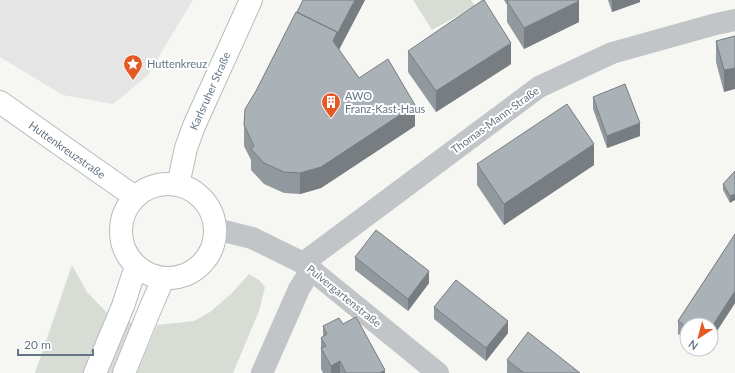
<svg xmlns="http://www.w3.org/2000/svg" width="735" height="373" viewBox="0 0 735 373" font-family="Lato,sans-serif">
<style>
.built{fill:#e4e5e4}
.green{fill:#d7ddd4}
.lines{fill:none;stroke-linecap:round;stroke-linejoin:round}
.secondary-casing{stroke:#b6babf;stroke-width:24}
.minor{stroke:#c1c5c8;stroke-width:22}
.tertiary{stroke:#c1c5c8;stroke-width:22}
.secondary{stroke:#fff;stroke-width:22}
.wall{fill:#92999e}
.shaded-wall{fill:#777d81}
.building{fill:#aab2b8;stroke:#777d81}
.labels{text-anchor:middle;stroke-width:4;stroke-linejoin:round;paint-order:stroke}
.poi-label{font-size:11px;fill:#657584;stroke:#fff;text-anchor:start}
.street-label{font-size:11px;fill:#657584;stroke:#fff}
</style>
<rect width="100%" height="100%" fill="#f6f6f3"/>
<path class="built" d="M0 0H193L147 76 113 104 63 95 0 57Z"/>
<path class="green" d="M413 0H471L475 6 432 30Z
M72 265 87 292 109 315 85 373H35Z
M249 274 259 280 265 287 259 311 233 373H137L157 325 194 321 210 312 232 293Z
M125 320 136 325 116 373H103Z"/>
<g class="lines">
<g class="secondary-casing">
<path id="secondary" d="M0 102 95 169 135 197
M121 231a47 47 0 1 1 94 0a47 47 0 1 1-94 0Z
M178 185 186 148 194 126 251 0
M95 373 123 306 136 266
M124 373 148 314 163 279"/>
</g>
<path class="minor" d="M303 263 539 87 612 53 716 24 735 20
M262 373 299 289 311 270"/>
<path class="tertiary" d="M216 229 252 238 303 263 438 373"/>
<use href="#secondary" class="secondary"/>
</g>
<path class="wall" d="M365 0 339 50 359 78 415 126 321 188 300 194 284 193 264 184 251 170V160L244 146V125L256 91 297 12Z
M504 0H578L579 22 524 49 507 22V5Z
M608 0H640V2L612 12Z
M735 36 724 92 716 62V41Z
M408 51 511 64 436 112 408 72Z
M593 97 640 136 607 148 593 109Z
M477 164 594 165 504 225 477 185Z
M735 171 730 203 723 190V184Z
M735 234V303L711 340V325H687V339L678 334V321Z
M355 257 429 283 408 311 355 270Z
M434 307 508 333 486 361 434 319Z
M343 324 385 373H323L321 369V338L323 336V326Z
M507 360 580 373H507Z"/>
<path class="shaded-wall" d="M355 0H365L337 53 333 41Z
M612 0H640V2L612 12Z
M579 1V22L524 49V28Z
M511 43V64L436 112V91Z
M735 68V89L724 92V70Z
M415 105V126L321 188 300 194V173Z
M640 123V136L607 148V136Z
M594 144V165L504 225V204Z
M735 194V200L730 203V196Z
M429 271V283L408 311V299Z
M735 291V303L711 340V328Z
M508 321V333L486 361V348Z
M340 361V373H331V366Z
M385 370V373H380Z"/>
<path class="building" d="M303 0H355L337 34V32L297 12Z
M483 0H484L511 43 436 91 408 51Z
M508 0H578L579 1 524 28 507 1Z
M296 12 337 32 333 41 359 78 388 59 415 105 321 167 300 173 284 172 264 163 251 149 254 146 244 125 245 109 256 91Z
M735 36V68L724 70 716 41Z
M625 84 640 123 607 136 593 97Z
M567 104 594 144 504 204 477 164Z
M735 171V194L730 196 723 184Z
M376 230 429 271 408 299 355 257Z
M735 234V291L711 328V325H687V327L678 321Z
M456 280 508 321 486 348 434 307Z
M356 317 385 370 380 373H346L340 361 331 366 321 348 326 346 321 338 327 334 323 326 339 318 343 324Z
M528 332 580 373H524L507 360Z"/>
<defs>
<g id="sight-pin" transform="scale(1)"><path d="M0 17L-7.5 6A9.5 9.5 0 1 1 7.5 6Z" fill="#e55924" stroke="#fff"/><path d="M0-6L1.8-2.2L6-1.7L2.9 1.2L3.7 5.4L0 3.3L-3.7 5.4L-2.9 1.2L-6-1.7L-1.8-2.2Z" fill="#fff"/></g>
<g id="building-pin" transform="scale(1)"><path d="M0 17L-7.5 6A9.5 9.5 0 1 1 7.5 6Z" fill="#e55924" stroke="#fff"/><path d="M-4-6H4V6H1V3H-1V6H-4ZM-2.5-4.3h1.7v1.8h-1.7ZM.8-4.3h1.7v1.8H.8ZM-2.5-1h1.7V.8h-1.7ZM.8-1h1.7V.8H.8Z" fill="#fff"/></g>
</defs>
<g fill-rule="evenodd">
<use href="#sight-pin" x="133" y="64"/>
<use href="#building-pin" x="331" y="102"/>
</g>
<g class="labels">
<g class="poi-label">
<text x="147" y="68">Huttenkreuz</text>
<text x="345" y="100">AWO<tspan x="345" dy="13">Franz-Kast-Haus</tspan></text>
</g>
<g class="street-label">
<text transform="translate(210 91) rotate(-66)" y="4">Karlsruher Straße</text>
<text transform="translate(495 120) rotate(-36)" y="4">Thomas-Mann-Straße</text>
<text transform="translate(67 150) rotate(35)" y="4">Huttenkreuzstraße</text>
<text transform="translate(344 296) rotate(39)" y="4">Pulvergartenstraße</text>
</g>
</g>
<g transform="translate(699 337) rotate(216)"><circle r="19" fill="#ffffff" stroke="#c1c8ce"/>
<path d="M0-3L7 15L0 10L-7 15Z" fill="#e55924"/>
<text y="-6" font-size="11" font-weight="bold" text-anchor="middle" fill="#657584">N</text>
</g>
<path d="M18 349v6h75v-6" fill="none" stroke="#657584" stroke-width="2"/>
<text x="24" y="349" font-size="12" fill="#657584" stroke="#ffffff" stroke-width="3" paint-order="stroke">20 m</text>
</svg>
